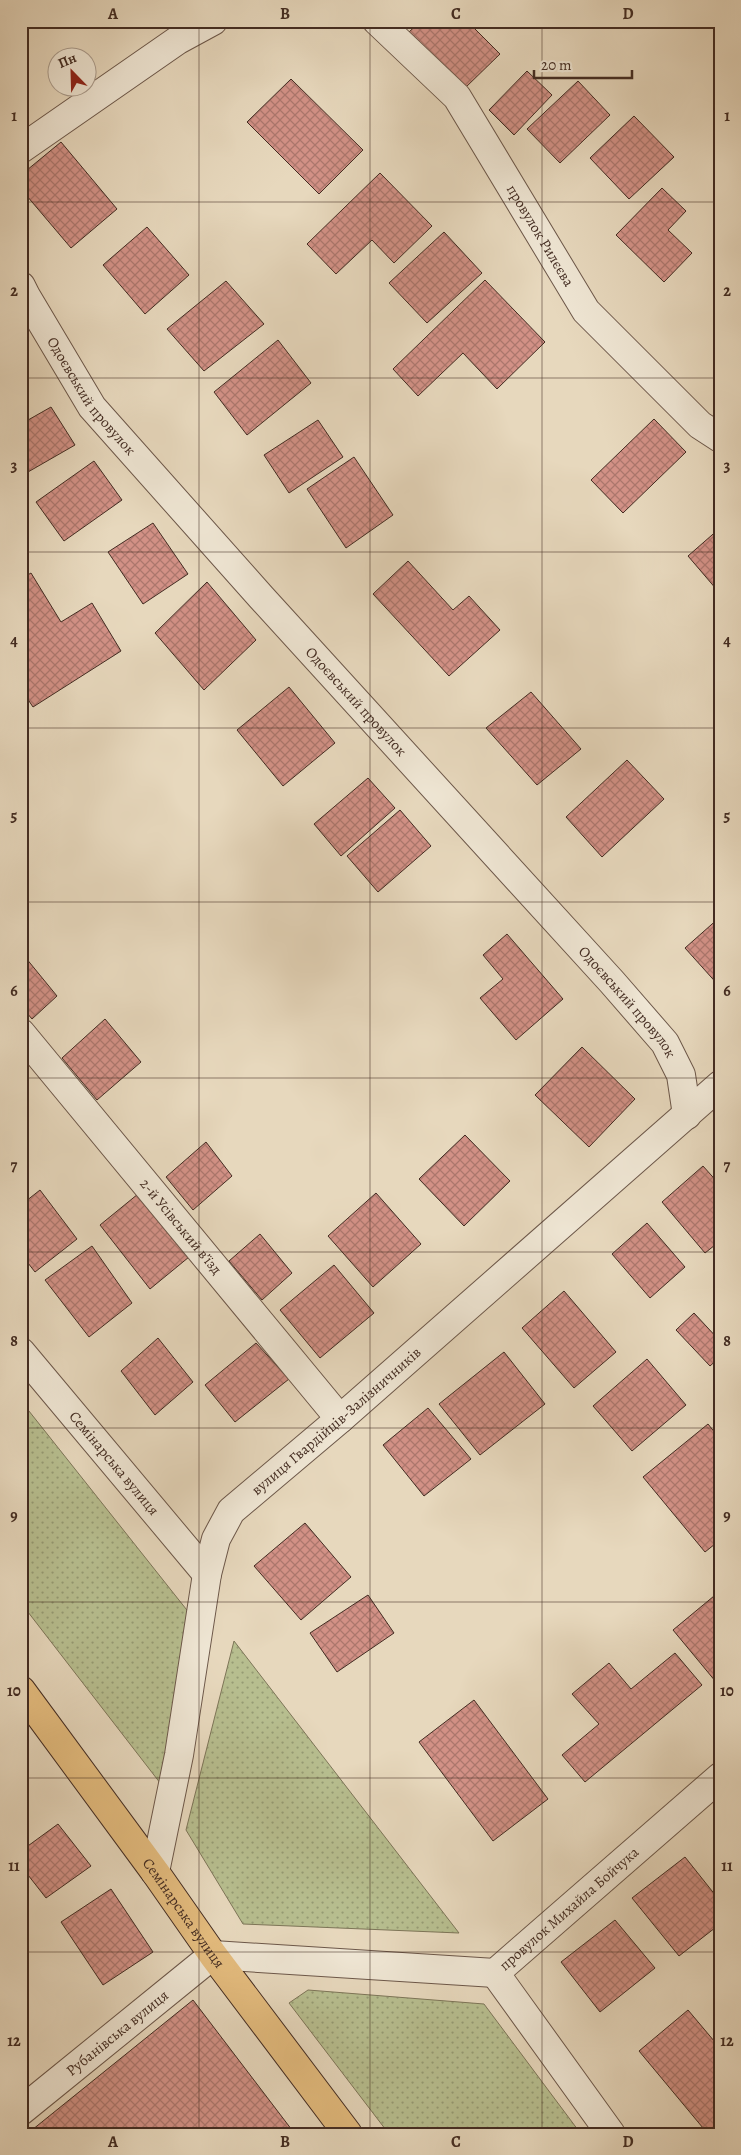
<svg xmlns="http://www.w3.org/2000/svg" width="741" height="2155" viewBox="0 0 741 2155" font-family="Alegreya,serif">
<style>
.park{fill:url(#park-dots);stroke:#7d7558}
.building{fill:url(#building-cross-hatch);stroke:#432c22}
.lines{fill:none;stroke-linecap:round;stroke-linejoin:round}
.minor-casing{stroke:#6c5749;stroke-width:30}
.major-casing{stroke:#432c22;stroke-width:30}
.minor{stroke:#efe6d4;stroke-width:28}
.major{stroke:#e4bc7e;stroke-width:28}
.grid{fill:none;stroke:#432c22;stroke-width:1;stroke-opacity:0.55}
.labels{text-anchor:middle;stroke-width:4;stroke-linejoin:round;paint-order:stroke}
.street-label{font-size:15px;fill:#432c22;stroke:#efe6d4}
.neatline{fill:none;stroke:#432c22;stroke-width:2}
.grid-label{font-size:16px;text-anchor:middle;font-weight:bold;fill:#432c22}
</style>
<defs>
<pattern id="park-dots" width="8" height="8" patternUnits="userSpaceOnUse" patternTransform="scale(1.25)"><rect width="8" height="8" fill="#b7be8f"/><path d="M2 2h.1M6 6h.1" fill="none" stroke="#969b74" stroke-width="1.8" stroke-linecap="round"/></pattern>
<pattern id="building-cross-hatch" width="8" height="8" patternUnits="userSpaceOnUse" patternTransform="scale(1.25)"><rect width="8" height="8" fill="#d29186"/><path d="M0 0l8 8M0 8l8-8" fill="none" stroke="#ac776d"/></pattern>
</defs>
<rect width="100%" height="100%" fill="#e7d8bd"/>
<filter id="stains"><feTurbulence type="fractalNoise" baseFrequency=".004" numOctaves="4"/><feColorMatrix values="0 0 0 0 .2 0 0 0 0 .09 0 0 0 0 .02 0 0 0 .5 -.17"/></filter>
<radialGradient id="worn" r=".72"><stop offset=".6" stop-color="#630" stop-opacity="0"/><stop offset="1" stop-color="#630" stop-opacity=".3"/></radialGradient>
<path class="park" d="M21 1401 194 1619 164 1788 21 1603Z
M234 1641 459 1933 243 1924 186 1830Z
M308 1990 484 2004 581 2134H389L289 2003Z"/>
<path class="building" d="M421 21H467L500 54 465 88 409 32Z
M527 71 552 95 514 135 489 110Z
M291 79 363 150 319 194 247 122Z
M578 81 610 115 560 163 527 129Z
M634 116 674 157 629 199 590 158Z
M61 142 117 209 71 248 21 189V175Z
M380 173 432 226 394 263 372 240 336 274 307 244Z
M662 188 686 211 668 230 692 253 664 282 616 235Z
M147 227 189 275 145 314 103 265Z
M444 232 482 273 427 323 389 283Z
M485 280 545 342 497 389 463 353 418 396 393 369Z
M226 281 264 324 204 371 167 329Z
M278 340 311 383 247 435 214 392Z
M51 407 75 445 21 476V424Z
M654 419 686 452 623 513 591 480Z
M318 420 343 457 289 493 264 455Z
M354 457 393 515 346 548 307 489Z
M94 461 122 500 64 541 36 502Z
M153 523 188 574 143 604 108 552Z
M720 528V588L717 590 688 556Z
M408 561 453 610 469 596 500 630 449 676 373 594Z
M31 573 61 622 92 603 121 651 33 707 21 689V579Z
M207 582 256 640 204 690 155 633Z
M289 687 335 743 283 786 237 730Z
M531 692 581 749 537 785 486 728Z
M627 760 664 799 602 857 566 817Z
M368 778 395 808 341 856 314 824Z
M400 810 431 846 378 892 347 856Z
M720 917V987L685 948Z
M507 934 563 999 516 1040 480 998 503 979 483 955Z
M21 952 57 996 32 1019 21 1006Z
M105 1019 141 1062 97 1100 62 1058Z
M582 1047 635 1099 589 1147 535 1095Z
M465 1135 510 1181 464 1226 419 1179Z
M206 1142 232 1176 193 1210 166 1177Z
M703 1166 720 1185V1241L705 1253 662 1202Z
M40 1190 77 1239 35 1272 21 1254V1205Z
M376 1193 421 1244 373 1287 328 1236Z
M138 1194 189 1257 150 1289 100 1225Z
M647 1223 685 1267 650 1298 612 1254Z
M260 1234 292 1273 262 1300 229 1261Z
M92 1246 132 1303 89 1337 45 1280Z
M334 1265 374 1313 320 1358 280 1310Z
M564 1291 616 1352 574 1388 522 1328Z
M694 1313 720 1341V1357L710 1366 676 1330Z
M158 1338 193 1382 155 1415 121 1371Z
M256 1343 289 1379 235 1422 205 1385Z
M504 1352 545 1404 480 1455 439 1404Z
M647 1359 686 1405 632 1451 593 1406Z
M428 1408 471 1459 424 1496 383 1445Z
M708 1424 720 1439V1540L705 1552 643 1477Z
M305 1523 351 1577 301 1620 254 1566Z
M720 1591V1679L716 1682 673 1630Z
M368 1595 394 1633 337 1672 310 1633Z
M675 1653 702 1685 585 1782 562 1755 599 1724 572 1694 609 1663 631 1689Z
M474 1700 548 1799 493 1841 419 1742Z
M58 1824 91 1866 46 1898 21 1866V1851Z
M685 1857 720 1901V1924L679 1956 632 1898Z
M111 1889 153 1952 103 1985 61 1922Z
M615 1920 655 1968 600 2012 561 1962Z
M193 2000 295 2134H181L176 2127 167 2134H27Z
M688 2010 720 2048V2134H708L639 2051Z"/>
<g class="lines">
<g class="minor-casing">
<g id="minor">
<path id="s1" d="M377 21 457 97 586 311 700 425 720 438"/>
<path d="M21 149 178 40 213 21"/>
<path id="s2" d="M21 286 26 296 92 407 261 597 612 982 665 1043 681 1075 687 1115"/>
<path id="s3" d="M21 1033 340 1419"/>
<path id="s4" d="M21 1352 207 1574"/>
<path id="s5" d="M155 1872 179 1755 207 1574 216 1539 231 1511 340 1419 720 1085"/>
<path d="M495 1973 611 2134"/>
<path id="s6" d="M21 2111 213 1955 495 1973 720 1777"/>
</g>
</g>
<g class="major-casing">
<g id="major">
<path id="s7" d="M21 1690 155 1872 213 1955 348 2134"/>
</g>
</g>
<use href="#minor" class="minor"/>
<use href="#major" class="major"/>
</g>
<path class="grid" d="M199 21V2134M370 21V2134M542 21V2134M21 202H720M21 378H720M21 552H720M21 728H720M21 902H720M21 1078H720M21 1252H720M21 1428H720M21 1602H720M21 1778H720M21 1952H720"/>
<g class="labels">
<g class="street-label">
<text dy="5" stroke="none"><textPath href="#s1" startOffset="272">провулок Рилєєва</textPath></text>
<text dy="5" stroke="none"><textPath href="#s2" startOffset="131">Одоєвський провулок</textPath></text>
<text dy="5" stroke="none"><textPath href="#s2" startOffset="536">Одоєвський провулок</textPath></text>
<text dy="5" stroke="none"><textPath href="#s2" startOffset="941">Одоєвський провулок</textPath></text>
<text dy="5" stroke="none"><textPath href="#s3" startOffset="251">2-й Усівський в’їзд</textPath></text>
<text dy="5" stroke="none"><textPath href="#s5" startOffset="509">вулиця Гвардійців-Залізничників</textPath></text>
<text dy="5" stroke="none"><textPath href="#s4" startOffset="145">Семінарська вулиця</textPath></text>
<text dy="5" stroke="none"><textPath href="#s6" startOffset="628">провулок Михайла Бойчука</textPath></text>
<text dy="5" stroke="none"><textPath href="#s7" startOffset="276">Семінарська вулиця</textPath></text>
<text dy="5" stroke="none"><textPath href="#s6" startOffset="124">Рубанівська вулиця</textPath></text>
</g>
</g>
<rect width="741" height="2155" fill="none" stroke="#e7d8bd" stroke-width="55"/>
<g transform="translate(72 72) rotate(337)"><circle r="24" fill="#efe6d4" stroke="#aa9c8d"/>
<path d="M0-4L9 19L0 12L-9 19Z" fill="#8f2418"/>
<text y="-8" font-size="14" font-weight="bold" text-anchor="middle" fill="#432c22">Пн</text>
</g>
<path d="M534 70v8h98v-8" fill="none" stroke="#432c22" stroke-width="2.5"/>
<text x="541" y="70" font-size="15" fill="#432c22" stroke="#efe6d4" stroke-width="4" paint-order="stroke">20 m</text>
<rect x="28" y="28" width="686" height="2100" class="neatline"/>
<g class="grid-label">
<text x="113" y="19">A</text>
<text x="285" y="19">B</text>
<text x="456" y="19">C</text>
<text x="628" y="19">D</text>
<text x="14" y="121">1</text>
<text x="727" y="121">1</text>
<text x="14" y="296">2</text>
<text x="727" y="296">2</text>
<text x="14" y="471">3</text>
<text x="727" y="471">3</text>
<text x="14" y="646">4</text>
<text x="727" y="646">4</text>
<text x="14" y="821">5</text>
<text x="727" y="821">5</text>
<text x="14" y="996">6</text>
<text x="727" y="996">6</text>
<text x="14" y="1171">7</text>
<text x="727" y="1171">7</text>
<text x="14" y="1346">8</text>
<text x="727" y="1346">8</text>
<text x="14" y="1521">9</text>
<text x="727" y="1521">9</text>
<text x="14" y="1696">10</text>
<text x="727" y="1696">10</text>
<text x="14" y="1871">11</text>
<text x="727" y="1871">11</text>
<text x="14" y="2046">12</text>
<text x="727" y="2046">12</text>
<text x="113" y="2147">A</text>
<text x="285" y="2147">B</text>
<text x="456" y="2147">C</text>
<text x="628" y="2147">D</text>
</g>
<rect width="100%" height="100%" filter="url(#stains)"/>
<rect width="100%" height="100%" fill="url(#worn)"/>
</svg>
